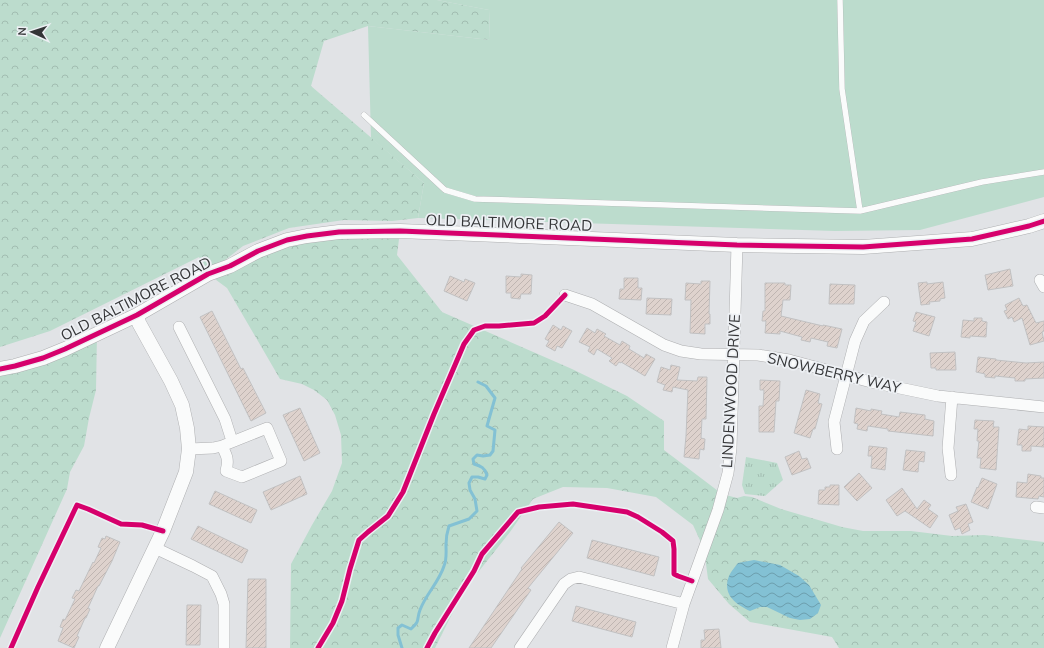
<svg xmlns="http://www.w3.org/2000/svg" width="1044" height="648" viewBox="0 0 1044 648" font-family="Mulish,sans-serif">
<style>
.grass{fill:#bcdccd}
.forest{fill:url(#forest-crowns)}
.park{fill:url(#park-tufts)}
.water{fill:url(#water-waves)}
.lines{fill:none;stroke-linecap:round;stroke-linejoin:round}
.stream{stroke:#83c1d4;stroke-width:3}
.building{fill:url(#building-hatch);stroke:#c1c1c2}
.service-casing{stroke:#aeafb1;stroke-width:6}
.minor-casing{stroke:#aeafb1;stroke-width:12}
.tertiary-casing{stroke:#aeafb1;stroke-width:15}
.service{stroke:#fafbfb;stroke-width:5.5}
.minor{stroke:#fafbfb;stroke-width:11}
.tertiary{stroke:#fafbfb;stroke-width:14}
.cycleway-casing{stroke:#edf0f4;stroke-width:8}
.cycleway{stroke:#d6006c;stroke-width:5}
.labels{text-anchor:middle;stroke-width:3.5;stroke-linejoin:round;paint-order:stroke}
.street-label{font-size:15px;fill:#343537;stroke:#edf0f4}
</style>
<defs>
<pattern id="forest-crowns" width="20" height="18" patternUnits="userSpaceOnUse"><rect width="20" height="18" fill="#bcdccd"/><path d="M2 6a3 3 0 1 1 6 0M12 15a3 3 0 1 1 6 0" fill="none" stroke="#a2bdb1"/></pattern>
<pattern id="park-tufts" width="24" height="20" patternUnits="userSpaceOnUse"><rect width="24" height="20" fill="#bcdccd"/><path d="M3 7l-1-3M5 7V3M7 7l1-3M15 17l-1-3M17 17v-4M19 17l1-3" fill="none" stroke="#a2bdb1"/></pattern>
<pattern id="water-waves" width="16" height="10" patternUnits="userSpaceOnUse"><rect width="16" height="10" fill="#83c1d4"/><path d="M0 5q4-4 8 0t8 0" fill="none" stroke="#6c9ead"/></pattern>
<pattern id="building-hatch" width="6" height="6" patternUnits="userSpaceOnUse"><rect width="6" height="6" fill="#ded2cd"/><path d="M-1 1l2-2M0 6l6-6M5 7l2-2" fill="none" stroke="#bfb5b1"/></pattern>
</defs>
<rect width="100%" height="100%" fill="#e1e3e6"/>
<path class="grass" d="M437 0H1044V197L920 230 835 231 418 218 424 183 371 138 368 26 490 40 489 10Z"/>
<path class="forest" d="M0 0H437L489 10 490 40 368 26 324 41 311 86 424 183 418 218 392 221 344 220 289 228 243 246 210 272 287 240 400 231 397 255 442 312 572 369 627 396 664 421V450L722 494 737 498 744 496 752 497 781 509 842 527 863 531H911L952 536 984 535 1044 542V648H839L832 637 750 622 729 604 708 579 704 549 693 525 656 497 607 488 563 487 533 499 510 532 464 590 435 648H290L291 564 312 525 332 491 342 463 341 435 335 415 327 400 314 390 302 384 280 379 227 288 208 274 199 257 50 331 0 347Z
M97 333 96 390 89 418 84 446 70 472 67 489 0 638V369Z"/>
<path class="park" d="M746 457 777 463 783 480 765 496 745 494 742 485Z"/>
<path class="water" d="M754 560 780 565 799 576 809 585 821 605 818 613 810 619 800 620 790 618 767 607H760L750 611C735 604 722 594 729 576 731 571 735 567 738 563Z"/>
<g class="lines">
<path class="stream" d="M402 648 398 635V628L402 625 411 629C421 620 416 620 420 610 426 594 439 582 444 566 447 559 446 552 446 545 446 538 447 532 449 526L469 519 477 511 475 499 470 490 469 483 472 477H478L485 479 487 475C485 468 481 466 474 464L473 459 477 455 483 456 490 455 493 451 495 430 487 426 495 398 486 386 478 382"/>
</g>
<path class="building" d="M1010 269 1013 286 988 290 985 275Z
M521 274 532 275 531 294H521L520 299 511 298V293H506V276L521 277Z
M450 276 464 282 465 279 475 283 467 301 444 291Z
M624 278H638V288H642L641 300 619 299 620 289H624Z
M701 281H710L709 314H710V324H705V334L690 333 691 300H685L686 283 701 284Z
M927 282V284L943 282 945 298 940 299V301L929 302 930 304 921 305 918 283Z
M765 283H785V285H791L790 300H783L781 316 823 326V325L842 329 837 348 827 346 828 342 811 338 810 342 801 340 802 337 780 331V334L765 333 766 321H762L763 311H765Z
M830 284 855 285 854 304H829Z
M647 298 672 299 671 315 646 314Z
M1019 298 1023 306 1027 305 1036 323 1044 321V331L1042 332 1044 341 1030 345 1022 318 1014 322 1012 317 1008 319 1004 311 1007 310 1005 305Z
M212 311 241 369 243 368 266 413 251 421 200 317Z
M916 312 935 317 929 336 913 331 916 322 913 321Z
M974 318H982V321L987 322 986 337 970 336V338L961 337 963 320 974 321Z
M553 325 561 330 563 326 572 331 562 348 557 346 555 351 546 346 549 341 545 339Z
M587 328 595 333 597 329 606 334 604 336 620 345 622 341 630 346 629 349 644 358 646 354 655 359 645 376 621 362V363L619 362 616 366 609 361 612 358 597 349 594 355 588 351 590 347 579 342Z
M955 352 956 370H936V368H931L930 353Z
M978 357 996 359V360L1026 363 1044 362V378L1025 379V381H1015V378L995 376V378L985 377V374L976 372Z
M671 365 680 367 677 380 697 381 698 377H707L706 419H702L701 438 705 439 704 450 700 449 699 459 684 457 686 436 688 390 673 387 672 392 663 390 665 385 657 382 661 367 670 370Z
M760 380 780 381 779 401H776L774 432H759V406H763L764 390H760Z
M806 390 820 394 818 403 822 404 815 429H813L810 438 794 433Z
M300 408 320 453 304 461 283 415Z
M856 408 871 411V409L882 411 881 414 899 417 900 412 925 415V419L934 421 933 436 888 431V429L868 426 867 431 857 429 858 424 854 423Z
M975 420 994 421 993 427H999L996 470 980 468 981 458H977L979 441H977L978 429H974Z
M1028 426 1044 427V447L1031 446V451H1022V445H1017L1019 429 1028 430Z
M869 446 887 448 885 470 871 468 872 456H868Z
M906 450 925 452 924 462 919 461 918 472 903 470Z
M799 451 802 459 807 458 811 468 792 475 785 457Z
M859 473 872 488 857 501 844 487Z
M1028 474 1041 476V478H1044V497L1039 496 1038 499 1016 497 1017 482 1027 483Z
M300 476 307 494 271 510 263 492Z
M982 478 997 484 988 509 971 502 977 487 978 488Z
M830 485H839V505L818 504 819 490H825V487H830Z
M902 488 917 509 924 500 931 505 928 509 938 516 930 528 905 511 897 516 886 500Z
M215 491 257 510 251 523 209 504Z
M966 504 973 522 968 524 970 530 962 534 960 528 955 530 949 515 958 511 956 507Z
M559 522 573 533 528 588 531 590 491 648H469L522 569 521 568Z
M198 526 248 550 242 563 191 539Z
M106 536 120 542 112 561 99 586H98L88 608 90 609 86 618H85L77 636 79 637 74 648 58 641 63 628 60 627 63 619 65 620 75 599 72 598 76 590 79 591 93 562 94 563 101 548 98 547 102 538 105 539Z
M592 540 659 557 654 576 587 558Z
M248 579H266V648H246Z
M187 605H201L200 645H186Z
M576 606 636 622 632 637 572 621Z
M719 629 721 648H701V640H705L704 630Z"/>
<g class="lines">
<g class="service-casing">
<path id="service" d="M840 0 842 89 860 211
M364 115 445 190 475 199 860 211 982 182 1044 172"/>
</g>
<g class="minor-casing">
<path id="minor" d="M1040 280 1044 287
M565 295 592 304 664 345 681 351 701 354 758 355 789 360 871 382 938 396 1044 407
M179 327 225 419 232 441
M189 449 213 448 222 446 267 428 281 461 242 477 226 471C229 460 227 456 222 446
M837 449 834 422 855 341 864 321 884 302
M951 475 948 448 952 397
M1036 507 1044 508
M155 548 193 566 212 576 221 594 224 604V648
M520 648 564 584 571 579 579 577 684 604
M672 648 684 604 718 510 728 473 731 448 737 245"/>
</g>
<g class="tertiary-casing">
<path id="tertiary" d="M0 369 15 366 43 358 65 349 137 315 208 274 230 266 258 251 287 240 307 236 339 232 400 231 737 245 863 247 972 239 1029 226 1044 221
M107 648 163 531 186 472 189 449 187 428 182 405 171 381 139 323 137 315"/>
</g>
<use href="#service" class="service"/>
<use href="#minor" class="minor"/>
<use href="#tertiary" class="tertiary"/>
<g class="cycleway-casing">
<path id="cycleway" d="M0 369 15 366 43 358 65 349 137 315 208 274 230 266 258 251 287 240 307 236 339 232 400 231 737 245 863 247 972 239 1029 226 1044 221
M11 648 38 587 77 505 88 509 121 524 142 525 163 531
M318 648 333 623 342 601 350 569 359 540 368 532 388 516 403 492 434 414 464 344 474 330 485 326H499L534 323 545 316 565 295
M427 648 435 633 474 571 482 554 518 512 539 507 573 504 627 512 638 517 662 532 673 541 674 549V574L678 576 692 581"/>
</g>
<use href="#cycleway" class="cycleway"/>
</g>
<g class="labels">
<g class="street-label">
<text transform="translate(509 223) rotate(2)" y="5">OLD BALTIMORE ROAD</text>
<text transform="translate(136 299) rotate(-27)" y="5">OLD BALTIMORE ROAD</text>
<text transform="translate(834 373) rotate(13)" y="5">SNOWBERRY WAY</text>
<text transform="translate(731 391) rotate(-87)" y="5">LINDENWOOD DRIVE</text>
</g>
</g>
<g transform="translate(32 32) rotate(273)" stroke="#edf0f4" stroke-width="3" paint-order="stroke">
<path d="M0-3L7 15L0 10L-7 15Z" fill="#343537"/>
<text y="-6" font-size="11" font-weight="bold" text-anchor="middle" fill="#343537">N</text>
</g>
</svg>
